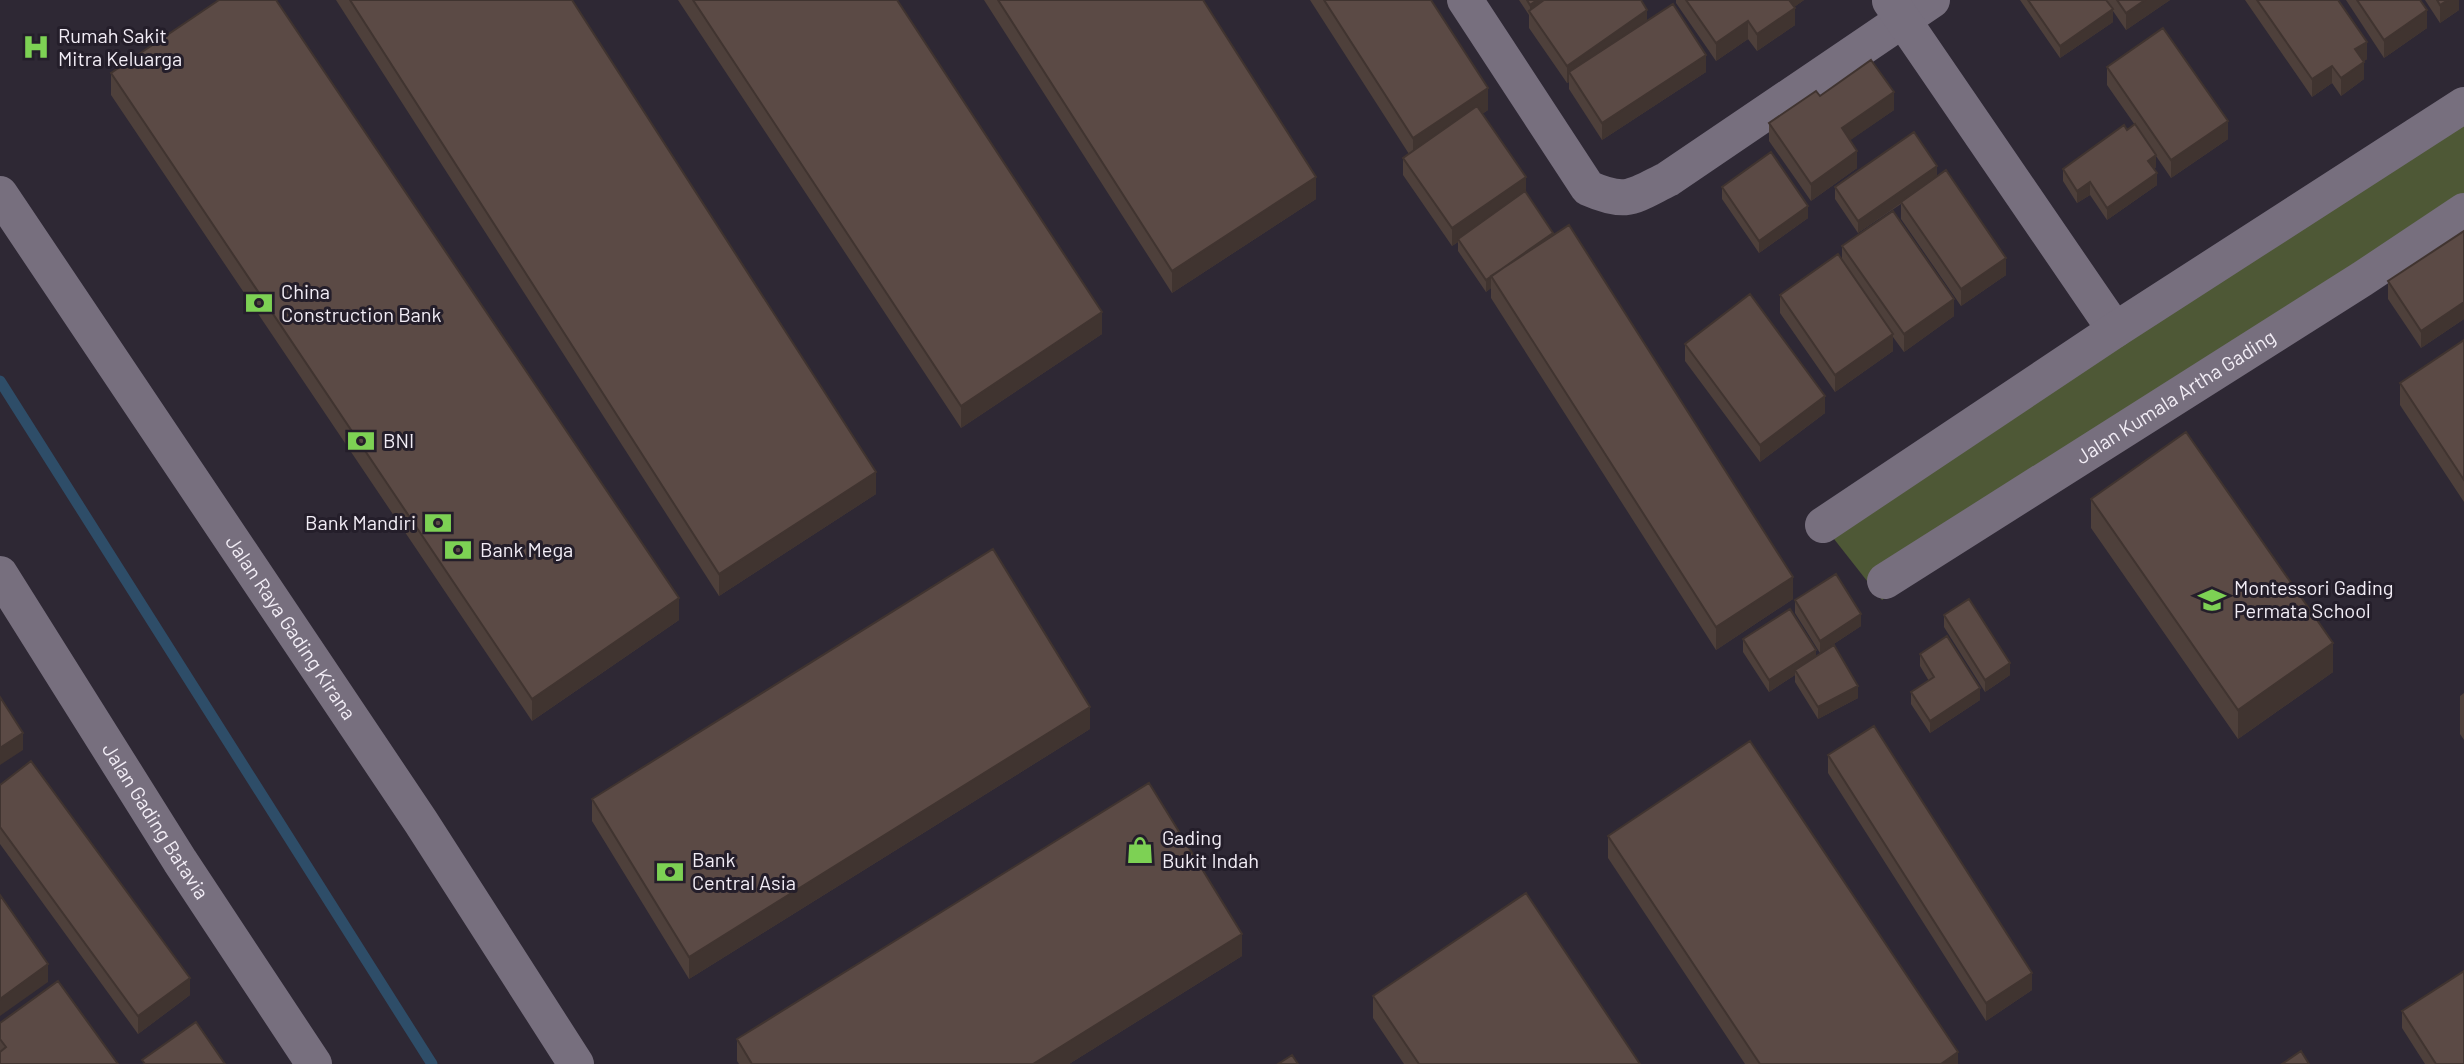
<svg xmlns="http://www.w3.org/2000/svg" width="2464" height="1064" viewBox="0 0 2464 1064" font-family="Barlow,sans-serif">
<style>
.green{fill:#4e5836}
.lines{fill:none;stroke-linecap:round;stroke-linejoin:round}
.stream{stroke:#2e4d68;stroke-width:11}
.minor{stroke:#776f7e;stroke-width:36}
.wall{fill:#4e403b}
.shaded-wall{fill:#403430}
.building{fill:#5b4a45;stroke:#403430;stroke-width:2}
.labels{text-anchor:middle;stroke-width:6;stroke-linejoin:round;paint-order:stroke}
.poi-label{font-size:20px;fill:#f2edf6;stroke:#241e2a;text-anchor:start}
.street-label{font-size:20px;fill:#f2edf6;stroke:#241e2a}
</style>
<rect width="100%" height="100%" fill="#2e2834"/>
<path class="green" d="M2464 105V213L1882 600 1823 525Z"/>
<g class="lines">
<path class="stream" d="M0 381 432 1064"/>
<g class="minor">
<path d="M1465 0 1588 188C1627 205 1632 197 1668 179L1932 0"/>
<path d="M1890 1 2115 330"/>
<path id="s1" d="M0 194 421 822 576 1064"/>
<path d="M1823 525 2115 330 2464 105"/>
<path id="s2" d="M0 574 180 861 314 1064"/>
<path id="s3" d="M1885 581 2362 279 2464 211"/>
</g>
</g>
<path class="wall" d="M336 0H572L876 494 719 596Z
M678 0H897L1102 334 961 428Z
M984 0H1203L1316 199 1172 293Z
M1310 0H1431L1488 110 1482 114 1526 194 1553 236 1793 599 1716 650 1491 298V288L1486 292 1458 251V242L1452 246 1403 175V158L1409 154Z
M1519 0H1641L1647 20 1706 72 1602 140 1569 89V82L1567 83 1529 28V15Z
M1676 0H1804L1794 7 1795 25 1757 51 1748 39 1716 61 1676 3Z
M2020 0H2170L2126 30 2113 11V22L2060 58Z
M2245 0H2338L2367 59 2364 61V79L2341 96 2332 83 2312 97Z
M2346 0H2420L2427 28 2384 58Z
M2425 0H2459V10L2440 23Z
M2107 67 2228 139 2171 178 2156 156V167L2154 169 2157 185 2107 220 2090 195 2077 203 2063 181V169L2135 125 2107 85Z
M111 73 679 620 532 721 111 95Z
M1820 96 1894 110 1850 140 1857 168 1811 201 1769 141V123Z
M1937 176 2006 275 1961 306 1901 219V204L1858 233 1835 199V187Z
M1722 187 1808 218 1759 253 1722 199Z
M2464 231V319L2421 348 2388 299V281Z
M1842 246 1954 316 1904 352 1893 337V351L1835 392 1780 313V295L1842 260Z
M2464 340V502L2400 405V383Z
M1685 344 1825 413 1760 462 1685 361Z
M2091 499 2333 672 2238 739 2091 528Z
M1795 600 1861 626 1820 653 1795 613Z
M1944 615 2010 675 1985 692 1944 627Z
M1743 639 1816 656 1858 698 1818 719 1795 682V675L1769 692 1743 652Z
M1920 654 1980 700 1930 733 1911 704V692L1929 681 1920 666Z
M2464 693V740L2460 734V696Z
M1090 729 689 979 592 821V799Z
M1828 755 2032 990 1986 1021 1828 773Z
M0 785 190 995 138 1034 0 844Z
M1608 836 1958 1064H1745L1608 858Z
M1242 956 1069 1064H739L737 1061V1039Z
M1373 996 1640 1064H1404L1373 1018Z
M2402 1011 2464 1064H2425L2402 1028Z
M0 1023 118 1064H0Z"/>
<path class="shaded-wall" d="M1537 0H1554L1530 13V5Z
M1786 0H1804L1786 13Z
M2145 0H2170L2126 30V13Z
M2448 0H2459V10L2440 23V5Z
M1795 8V25L1757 51V34Z
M2113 9V22L2060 58V46Z
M1647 10V27L1569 72V82L1567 83V66Z
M2427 10V28L2384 58V40Z
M1748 21V39L1716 61V43Z
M2367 42V59L2355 67V49Z
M1706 55V72L1602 140V123Z
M2364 62V79L2341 96V78Z
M2332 66V83L2312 97V79Z
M1488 88V110L1413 160V138Z
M1894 92V110L1842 146V128Z
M2228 121V139L2171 178V160Z
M1857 151V168L1811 201V184Z
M2156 155V167L2148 173V161Z
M1937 166V178L1858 233V221Z
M2157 173V185L2107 220V208Z
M1316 177V199L1172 293V271Z
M1526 177V194L1458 239V242L1452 246V228Z
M2090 182V195L2077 203V191Z
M1808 206V218L1759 253V241Z
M1553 233V245L1491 276Z
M2006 258V275L1961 306V289Z
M1491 276V288L1486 292V280Z
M1954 299V316L1904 352V334Z
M2464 302V319L2421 348V331Z
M1102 312V334L961 428V406Z
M1893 334V351L1835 392V375Z
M1825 396V413L1760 462V445Z
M876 472V494L719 596V574Z
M1793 577V599L1716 650V627Z
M679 598V620L532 721V699Z
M1861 614V626L1820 653V641Z
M2333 643V672L2238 739V710Z
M1816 650V662L1795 670V675L1769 692V680Z
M2010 663V675L1985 692V680Z
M1858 686V698L1818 719V707Z
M1980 688V700L1930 733V721Z
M1090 707V729L689 979V957Z
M23 733V750L0 765V748Z
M1242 934V956L1069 1064H1033Z
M48 964V982L0 1016V999Z
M2032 973V990L1986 1021V1003Z
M190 978V995L138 1034V1016Z
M1958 1052V1064H1941Z"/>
<path class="building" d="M219 0H276L679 598 532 699 111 73Z
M350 0H572L876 472 719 574Z
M693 0H897L1102 312 961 406Z
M998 0H1203L1316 177 1172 271Z
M1324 0H1431L1488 88 1413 138Z
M1527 0H1537L1530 5Z
M1544 0H1641L1647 10 1567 66 1529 11Z
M1686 0H1789L1795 8 1757 34 1748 21 1716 43Z
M2028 0H2106L2113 9 2060 46Z
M2117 0H2145L2126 13Z
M2257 0H2338L2367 42 2355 49 2364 62 2341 78 2332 66 2312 79Z
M2357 0H2420L2427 10 2384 40Z
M2437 0H2448L2440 5Z
M1673 4 1706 55 1602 123 1569 72Z
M2163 28 2228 121 2171 160 2107 67Z
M1871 60 1894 92 1842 128 1857 151 1811 184 1769 123 1816 91 1820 96Z
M1477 106 1526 177 1452 228 1403 158Z
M2135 124 2156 155 2148 161 2157 173 2107 208 2090 182 2077 191 2063 169 2124 125 2127 130Z
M1914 132 1937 166 1858 221 1835 187Z
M1771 152 1808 206 1759 241 1722 187Z
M1946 170 2006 258 1961 289 1901 202Z
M1525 191 1553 233 1486 280 1458 239Z
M1893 211 1954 299 1904 334 1842 246Z
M1569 225 1793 577 1716 627 1491 276Z
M2464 231V302L2421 331 2388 281Z
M1838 254 1893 334 1835 375 1780 295Z
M1750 294 1825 396 1760 445 1685 344Z
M2464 340V480L2400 383Z
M2186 432 2333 643 2238 710 2091 499Z
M993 549 1090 707 689 957 592 799Z
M1836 574 1861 614 1820 641 1795 600Z
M1969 599 2010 663 1985 680 1944 615Z
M1790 609 1816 650 1769 680 1743 639Z
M1947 636 1980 688 1930 721 1911 692 1934 677 1920 654Z
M1834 645 1858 686 1818 707 1795 670Z
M0 697 23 733 0 748Z
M1874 726 2032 973 1986 1003 1828 755Z
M1750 741 1958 1052 1941 1064H1760L1608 836Z
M31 761 190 978 138 1016 0 827V785Z
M1149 783 1242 934 1033 1064H752L737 1039Z
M1526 893 1640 1064H1419L1373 996Z
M0 895 48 964 0 999Z
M2464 971V1064H2436L2402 1011Z
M58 981 118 1064H0V1052L6 1047 0 1039V1023Z
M196 1022 225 1064H145L142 1060Z
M2301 1051 2309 1064H2282Z
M1292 1055 1298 1064H1278Z"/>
<defs>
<g id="hospital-bare" transform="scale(2.16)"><path d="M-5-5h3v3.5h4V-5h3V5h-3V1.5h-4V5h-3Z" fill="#7dd154" stroke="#241e2a" stroke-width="2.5" paint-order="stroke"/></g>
<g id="bank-bare" transform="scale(2.16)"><path d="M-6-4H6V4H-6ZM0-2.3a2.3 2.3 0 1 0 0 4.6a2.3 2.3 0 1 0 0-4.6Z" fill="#7dd154" stroke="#241e2a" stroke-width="2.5" paint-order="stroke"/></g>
<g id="school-bare" transform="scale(2.16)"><path d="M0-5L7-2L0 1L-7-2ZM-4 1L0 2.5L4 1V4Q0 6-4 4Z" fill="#7dd154" stroke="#241e2a" stroke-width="2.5" paint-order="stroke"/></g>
<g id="shop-bare" transform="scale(2.16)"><path d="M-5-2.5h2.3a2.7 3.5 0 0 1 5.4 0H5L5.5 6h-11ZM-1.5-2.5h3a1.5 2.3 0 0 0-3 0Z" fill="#7dd154" stroke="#241e2a" stroke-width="2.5" paint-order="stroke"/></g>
</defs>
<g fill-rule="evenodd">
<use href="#hospital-bare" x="36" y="47"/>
<use href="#bank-bare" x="259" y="303"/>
<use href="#bank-bare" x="361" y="441"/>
<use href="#bank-bare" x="438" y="523"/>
<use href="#bank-bare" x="458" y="550"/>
<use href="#school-bare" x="2212" y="600"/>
<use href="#shop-bare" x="1140" y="850"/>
<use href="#bank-bare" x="670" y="872"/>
</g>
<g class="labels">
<g class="poi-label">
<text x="58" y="43">Rumah Sakit<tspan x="58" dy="23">Mitra Keluarga</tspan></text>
<text x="281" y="299">China<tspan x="281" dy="23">Construction Bank</tspan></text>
<text x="383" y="448">BNI</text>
<text x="416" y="530" text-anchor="end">Bank Mandiri</text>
<text x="480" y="557">Bank Mega</text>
<text x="2234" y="595">Montessori Gading<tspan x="2234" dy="23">Permata School</tspan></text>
<text x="1162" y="845">Gading<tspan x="1162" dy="23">Bukit Indah</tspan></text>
<text x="692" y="867">Bank<tspan x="692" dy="23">Central Asia</tspan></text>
</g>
<g class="street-label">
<text dy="7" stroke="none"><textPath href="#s3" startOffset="344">Jalan Kumala Artha Gading</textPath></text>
<text dy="7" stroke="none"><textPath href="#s1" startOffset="522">Jalan Raya Gading Kirana</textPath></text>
<text dy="7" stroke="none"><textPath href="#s2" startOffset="292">Jalan Gading Batavia</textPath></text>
</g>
</g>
</svg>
